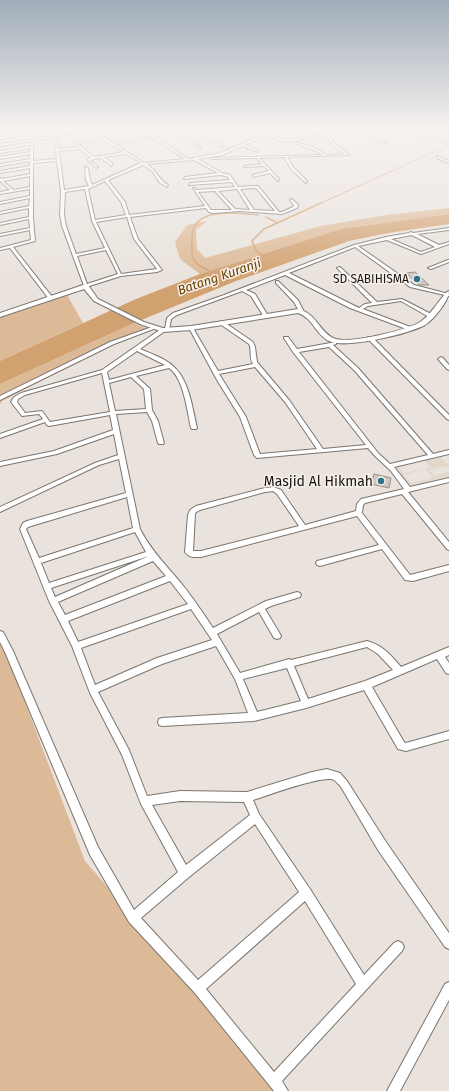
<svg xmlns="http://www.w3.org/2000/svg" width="449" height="1091" viewBox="0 0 449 1091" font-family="'Fira Sans',sans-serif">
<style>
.built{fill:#e4d8cc;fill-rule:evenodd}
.green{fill:#ddba97}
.water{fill:#d2a170}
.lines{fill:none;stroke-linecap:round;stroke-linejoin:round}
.stream-far1{stroke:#d2a170;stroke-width:1}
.stream{stroke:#d2a170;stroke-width:1.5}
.building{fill:#cfc8c2;stroke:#97918b}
.street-casing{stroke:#7a756f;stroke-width:2}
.secondary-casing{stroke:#7a756f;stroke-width:2}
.street{fill:#fff;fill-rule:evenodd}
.secondary{fill:#fff;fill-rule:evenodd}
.poi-dot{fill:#307384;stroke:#f7f0ea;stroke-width:1.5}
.labels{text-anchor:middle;stroke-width:3;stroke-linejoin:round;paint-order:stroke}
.far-poi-label{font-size:12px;fill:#161412;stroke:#f7f0ea;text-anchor:end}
.far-water-label{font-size:13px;font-style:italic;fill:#6d4000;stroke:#f7f0ea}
.poi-label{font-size:14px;fill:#161412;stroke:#f7f0ea;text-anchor:end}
</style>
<rect width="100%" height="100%" fill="#eae3dd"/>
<path class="built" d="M440 456 446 463H449V469L447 466 430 470 434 475 449 472V476L408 486 391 465ZM424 460 430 468 403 473 397 465ZM426 469 433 478 411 483 404 475Z"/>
<path class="green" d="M449 208V214L341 229 200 274 180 259 175 242 187 225 207 221 196 230 197 249 205 258 321 226 387 215Z
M66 293 83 323 0 361V313Z
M134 323 149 329 81 359 2 401 0 404V384Z
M0 636 85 861 284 1091H0Z"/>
<path class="water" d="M449 214V224L388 233 349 241 236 281 134 323 0 384V361L136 299 200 274 341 229Z"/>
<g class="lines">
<path class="stream-far1" d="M319 204 449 145"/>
<path class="stream" d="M266 217 276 222
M262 255 257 252 252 241 264 229 321 203
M211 272C196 264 191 263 192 245 192 238 191 230 196 224 206 209 243 213 258 215"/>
</g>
<path class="building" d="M415 272 429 285H419L406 273Z
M374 474 391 478 389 488 371 484Z"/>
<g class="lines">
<g class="street-casing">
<path id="street" d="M21 129H27L0 133V131Z
M97 129H101L90 131 106 138 113 143 142 138 131 131 148 129 159 136 156 137 188 159 220 153 260 136 240 129 263 135 288 129 271 134 284 140 325 135 314 129H317L327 133 349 131 350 133 329 135 335 144 349 155 287 157 293 167 307 181 306 183 291 169 284 157 259 158 279 179 278 181 270 173 253 177V175L269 171 264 166 245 167 244 166 262 164 257 158 212 159 211 158 323 155 311 149 288 141 283 142 268 135 245 145 257 150V152L243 146 222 155 198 159 222 173 230 175 238 187 258 186 279 212H282L293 207 294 205 290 200 292 199 298 205 297 208 282 214 240 211 213 213 209 212 206 208 130 217 138 239 162 270 157 272 121 276 86 287 84 286 62 226 60 215 61 191 57 161 33 163V218L35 241 13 247 53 298 49 299 10 248 0 250V248L31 240 30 230 0 236V234L30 228 29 219 0 225V223L29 217V208L0 214V212L29 206 30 198 0 204V202L30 196V189L0 194V192L10 190 0 181V178L2 179 30 174V168L0 173V171L30 166V161L0 166V164L30 159V154L0 159V157L30 152 31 148 0 153V151L31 146 32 144 33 145V161L57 159 55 143 52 138 0 146V144ZM147 130 156 136 145 138 135 131ZM87 132 101 139 75 143 78 147 58 149 57 143 54 137ZM327 136 333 146 345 154 327 155 313 147 291 141ZM153 138 185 159 144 163 115 144ZM103 140 124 152 94 157 78 144ZM80 149 91 158 87 159 96 168 98 167 90 160 101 158 112 166 113 164 104 157 126 154 141 163 92 185 90 180 88 168 85 167 86 180 89 186 64 190 59 151ZM194 160 218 173 185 177 184 179 221 175 228 177 230 180 190 183 189 185 232 182 235 187 196 190 195 188H193L205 206 129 215 125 202 108 180 143 165 152 171 160 183 167 187 168 185C158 179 157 171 147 164ZM30 176V187L13 190 3 181ZM105 181 121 202 126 215 95 220 88 189ZM256 188 275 211 254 210 240 189ZM85 189 92 221 105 248 76 254 66 226 64 215 65 192ZM237 189 250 210 235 209 218 191ZM215 191 232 210H211L198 192ZM127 217 134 239 157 269 121 274 96 222ZM106 250 118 274 87 284 77 256Z
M166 129H168L201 147 199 148Z
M189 129H191L223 146 221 147Z
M353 129H356L386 143 384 144Z
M398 129 449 142V144L398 130Z
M30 132 31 134 0 139V137Z
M437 156 449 161V163L437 158Z
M449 228V230L417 234 439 245 449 242V244L421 254 387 240 358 246 414 285 449 294V296L410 287 355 247 289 273 359 308 365 304 372 303 337 268 340 267 377 302 402 299 433 315V317H429L401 301 368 306 363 309 413 328V330H409L350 308 285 275 246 290 255 294 268 316V317H264L251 296 242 291 177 315 171 319 169 331H165L140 349C152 354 167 359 176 369 189 382 193 410 197 428L196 429H192L191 428C187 410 184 379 169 368L136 376 150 389 152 410 158 421 164 443 163 444H159L158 443 152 421 147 412 116 414 140 529C149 547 162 561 175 576 189 592 201 610 213 628L266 601 297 592 300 593 301 595 300 597 271 606 265 609 280 634 281 636 280 638 277 639 274 638 259 612 217 634 240 673 289 659 291 660 367 641C382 645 391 655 401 667L449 647V655L445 657 449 663V674L446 673 437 659 372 687 404 742 406 743 449 731V739L406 751 398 749 364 690 306 708 254 721 162 726 159 725 158 722 159 719 162 718 248 713 235 679 216 646 162 664 98 692 129 750 147 796 180 791 247 792 312 772 327 769 340 773 347 781 386 842 449 933V949L445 947 378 850 341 787C339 785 337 782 334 780 325 774 266 796 253 800L259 814 310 889 364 975 394 943 398 941 402 943 404 947 402 951 282 1081 288 1091H274L194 992 129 922 90 855 5 652 0 642V631L3 632 13 651 98 847 134 910 178 872 141 804 122 755 90 693 72 646 49 601 20 529 23 523 27 521 126 493 119 459 99 465 0 512V507L95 463 118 455 114 434 57 454 0 466V462L54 451 113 430 110 415 49 426 47 425 45 422 0 438V434L43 419 39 414 22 416 11 402 14 397 21 393 102 370 161 329H165L167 318 173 313 224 295 354 245 386 237 409 233 411 232 413 233ZM412 235 435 247 421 252 391 239ZM137 351 165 365 109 380 107 372ZM102 373 110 412 50 422 42 411 25 413 17 402 18 399 25 395ZM131 377 144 389 146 409 115 411 109 383ZM127 497 133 528 39 558 26 529 28 527ZM135 532 146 552 49 583 41 563ZM149 556 55 597 51 588ZM153 561 166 576 65 615 58 602ZM170 581 188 604 78 642 68 621ZM191 609 212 640 157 658 95 685 81 648ZM367 647 378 654 393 670 365 681 308 699 294 666ZM287 668 301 701 257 712 243 679ZM180 801 244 802 250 815 186 865 152 805ZM255 824 299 892 198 980 141 918 189 877ZM305 901 356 984 274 1072 206 989Z
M448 260H449V262L431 269 428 268Z
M276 281H278L298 300 304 312V313H300L294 302 276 283Z
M220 322H224L253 342 255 347 257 362 289 400 323 449 366 445 293 352 284 338V337H288L297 349 336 342V344L333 345 358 368 433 454 449 450V454L394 467 410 487 449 478V482L408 492 449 542V550L447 549 402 494 365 503 363 505 362 513 410 575 449 565V571L413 581 405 580 382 549 320 566 317 565 316 563 317 561 379 545 357 516 201 557C195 557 189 558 185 552L188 515 190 510 196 506 265 488 274 487 281 490 305 525 356 511 357 504 361 499 404 489 391 471 374 455 368 448 257 458 254 455 240 417 217 380 189 328 191 327 193 328 218 371 253 364C249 358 252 350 249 344L220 324ZM329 347 354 370 428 455 390 464 378 453 299 352ZM255 367 285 402 317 449 260 454 246 417 219 374ZM273 491 277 494 299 526 201 551H193L195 513 200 510 265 492Z
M152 327 156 328 114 344 0 400V396L110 342Z
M368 337H372L449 415V420L447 419 368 339Z
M441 357 443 358 449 365V370L447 369 438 359Z
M449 982V1000L400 1091H387L445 984Z"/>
</g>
<g class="secondary-casing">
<path id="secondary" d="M86 284 88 285 98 299 144 322 163 328 191 326 298 309C317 314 318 330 333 338 347 345 407 330 420 322 431 315 438 301 447 292L449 291C449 301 433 320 425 325 408 334 346 349 329 341 316 335 313 318 298 313L191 330 163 332 140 324 94 301 84 289 0 317V313Z"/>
</g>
<use href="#street" class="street"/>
<use href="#secondary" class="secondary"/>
</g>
<linearGradient id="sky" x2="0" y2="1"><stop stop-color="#9facb8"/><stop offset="0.46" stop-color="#f6f2f0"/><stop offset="1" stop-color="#f6f2f0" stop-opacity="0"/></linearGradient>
<rect width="449" height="281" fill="url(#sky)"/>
<g class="poi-dot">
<circle cx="417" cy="279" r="4"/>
<circle cx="381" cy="481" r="4"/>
</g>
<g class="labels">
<g class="far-poi-label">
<text x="409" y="283">SD SABIHISMA</text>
</g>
<g class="far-water-label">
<text transform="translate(219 276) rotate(-19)" y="5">Batang Kuranji</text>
</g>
<g class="poi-label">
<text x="373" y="486">Masjid Al Hikmah</text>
</g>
</g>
</svg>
